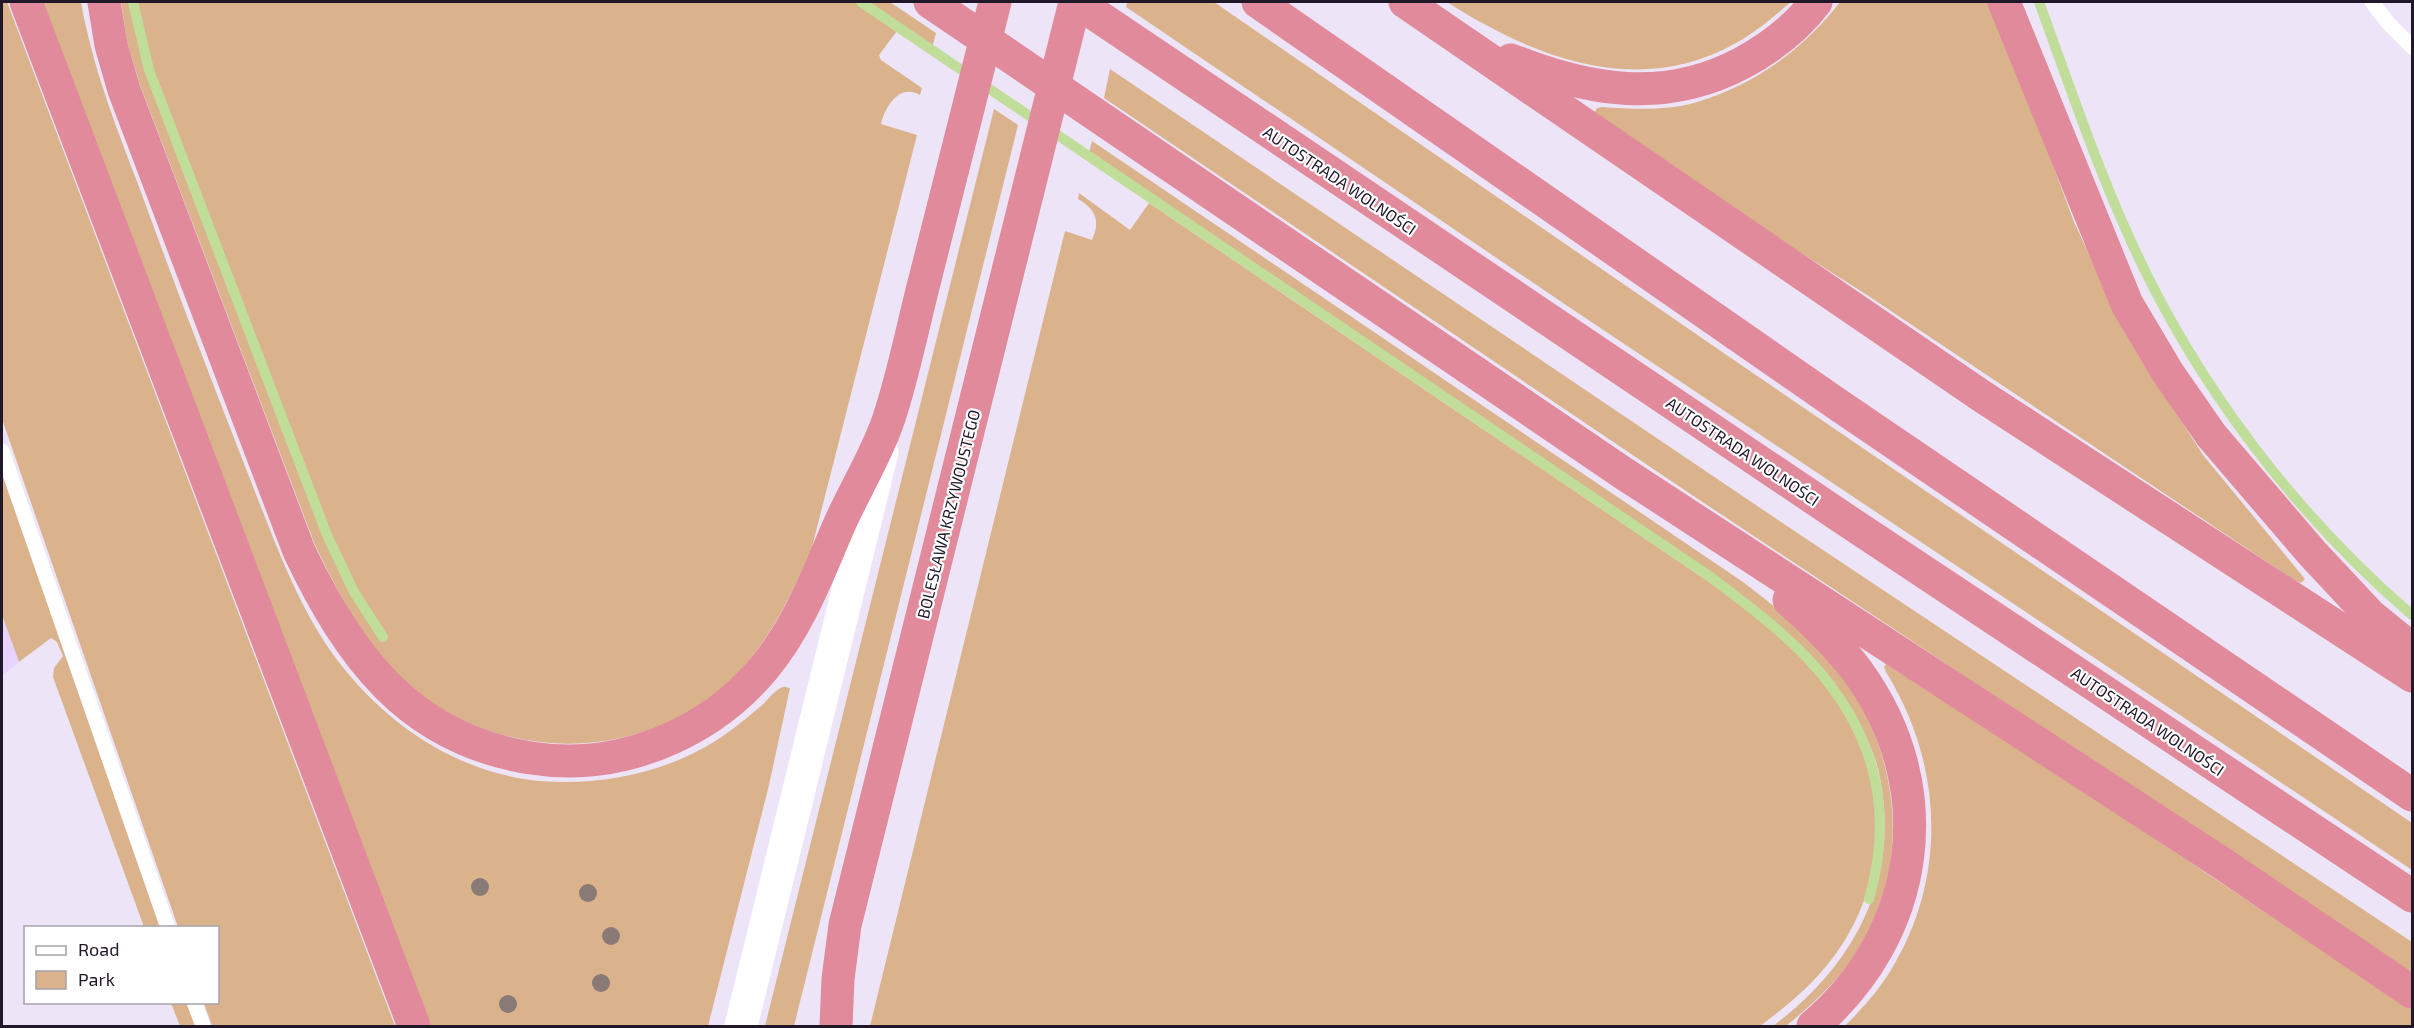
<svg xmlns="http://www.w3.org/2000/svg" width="2414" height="1028" font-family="'Exo 2',sans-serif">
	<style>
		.built { fill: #e8d2ff }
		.green { fill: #dab38c }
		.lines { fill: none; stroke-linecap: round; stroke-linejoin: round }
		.stream { stroke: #c0dd9a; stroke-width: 10 }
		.lane { stroke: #fff; stroke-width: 15 }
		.secondary { stroke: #fff; stroke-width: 33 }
		.highway { stroke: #e18a9b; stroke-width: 33 }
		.tree { fill: #8a7a76 }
		.labels { text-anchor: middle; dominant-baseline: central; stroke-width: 4.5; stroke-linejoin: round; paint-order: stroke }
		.street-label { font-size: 16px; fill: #201729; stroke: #fff }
	</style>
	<rect width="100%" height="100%" fill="#ede4f8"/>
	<path class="built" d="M2 615 19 662 2 676Z"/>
	<g class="green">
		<path d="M2 2H7L395 1026H212L204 1003 218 1002V928L178 927 2 419Z"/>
		<path d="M42 2H81C92 65 115 124 138 184 160 244 182 304 205 363 223 410 241 456 259 502 282 560 305 622 346 671 394 730 463 774 540 781 601 786 665 773 717 740 732 730 747 718 761 706 767 701 772 693 779 689 783 686 785 687 790 688L769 785 708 1026H429Z"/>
		<path d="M121 2H890L936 33 931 52 897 31 879 55 881 60 922 88 920 95C899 83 885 107 881 124L917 135 812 547C792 594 769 643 732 679 725 687 716 692 707 699 615 767 480 756 398 675 361 637 338 592 315 545L140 85 127 41Z"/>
		<path d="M1127 2H1214L1728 356 2412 823V870L1566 305 1126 7Z"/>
		<path d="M1447 2H1791C1773 17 1756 32 1736 43 1638 99 1533 57 1447 2Z"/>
		<path d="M1840 2H1992L2074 222 2109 297 2147 368 2203 455 2305 579 2301 583 2294 580 1867 295 1729 207 1594 114 1597 108 1602 107C1632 109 1665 111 1694 103 1753 86 1803 50 1840 2Z"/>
		<path d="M1110 69 1784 524 2412 942V973L1683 489 1104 98Z"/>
		<path d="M994 109 1018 125 794 1026H765Z"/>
		<path d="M1092 141 1743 582C1778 609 1817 639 1843 676 1900 756 1912 865 1858 950 1839 980 1813 1004 1786 1026H1773C1854 965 1900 881 1880 778 1873 738 1841 691 1814 660 1786 627 1748 601 1713 575L1089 153Z"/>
		<path d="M1079 193 1130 230 1149 203 1709 582C1743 607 1777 632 1806 663 1835 694 1862 736 1872 777 1887 831 1873 897 1843 943 1822 977 1791 1003 1760 1026H870L1065 231 1092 240C1101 220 1095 209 1078 199Z"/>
		<path d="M2 464 162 927H144L53 677 54 668 63 656 57 642 51 638 19 662 2 615Z"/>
		<path d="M1886 664 1999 735 2412 1010V1026H1845C1862 1009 1879 990 1891 970 1948 877 1943 764 1886 672L1884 667Z"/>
		<path d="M171 1003H187L196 1026H180Z"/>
	</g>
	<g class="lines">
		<g class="stream">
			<path d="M133 2 149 70 327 535 354 592 383 637"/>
			<path d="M861 2 1712 578C1746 604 1781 630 1810 661 1874 730 1895 809 1869 899"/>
			<path d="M2039 2C2073 95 2105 192 2150 281 2214 407 2305 523 2412 615"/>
		</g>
		<g class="lane">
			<path d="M2372 2 2388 23 2412 47"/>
			<path d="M2 451 168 928"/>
			<path d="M194 1002 203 1026"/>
		</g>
		<path class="secondary" d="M741 1026 882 452"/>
		<g class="highway">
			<path d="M26 2 414 1026"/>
			<path d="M104 2 111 45 124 90 299 551C349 656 409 739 531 758 618 772 708 735 764 668 798 627 816 579 837 530 852 494 877 455 889 418 904 373 913 325 925 279 948 187 972 94 995 2"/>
			<path d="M930 2 1623 473 2220 862 2412 992"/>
			<path d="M1077 2 1843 518 2412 896"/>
			<path d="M1258 2 1837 404 2412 795"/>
			<path d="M1405 2 1983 397 2412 676"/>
			<path d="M2004 2 2127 304 2168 373 2211 435 2312 553 2370 615 2412 649"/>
			<path d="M1511 60C1589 91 1665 104 1742 63 1770 48 1797 27 1816 2"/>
			<path d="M1789 600C1814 622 1838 645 1858 672 1942 788 1921 934 1813 1026"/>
			<path d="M836 1026 838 979 845 925 1075 2"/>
		</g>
	</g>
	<g class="tree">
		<circle cx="480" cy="887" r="9"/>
		<circle cx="588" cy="893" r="9"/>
		<circle cx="611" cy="936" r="9"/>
		<circle cx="601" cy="983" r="9"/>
		<circle cx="508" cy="1004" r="9"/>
	</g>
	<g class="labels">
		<g class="street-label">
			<text transform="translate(1340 180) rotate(34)">AUTOSTRADA WOLNOŚCI</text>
			<text transform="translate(1743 451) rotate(34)">AUTOSTRADA WOLNOŚCI</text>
			<text transform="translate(948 514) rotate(-76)">BOLESŁAWA KRZYWOUSTEGO</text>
			<text transform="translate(2148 721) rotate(34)">AUTOSTRADA WOLNOŚCI</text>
		</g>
	</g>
	<rect width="2414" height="1028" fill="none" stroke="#201729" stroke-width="6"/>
	<rect x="24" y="926" width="195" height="78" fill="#ffffff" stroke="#a6a2a9" stroke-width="1.5"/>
	<rect x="36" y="946" width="30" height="9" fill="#ffffff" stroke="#a6a2a9" stroke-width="1.5"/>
	<text x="78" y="956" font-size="18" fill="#201729">Road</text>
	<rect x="36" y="971" width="30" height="18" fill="#dab38c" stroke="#a6a2a9" stroke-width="1.5"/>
	<text x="78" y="986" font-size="18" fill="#201729">Park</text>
</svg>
